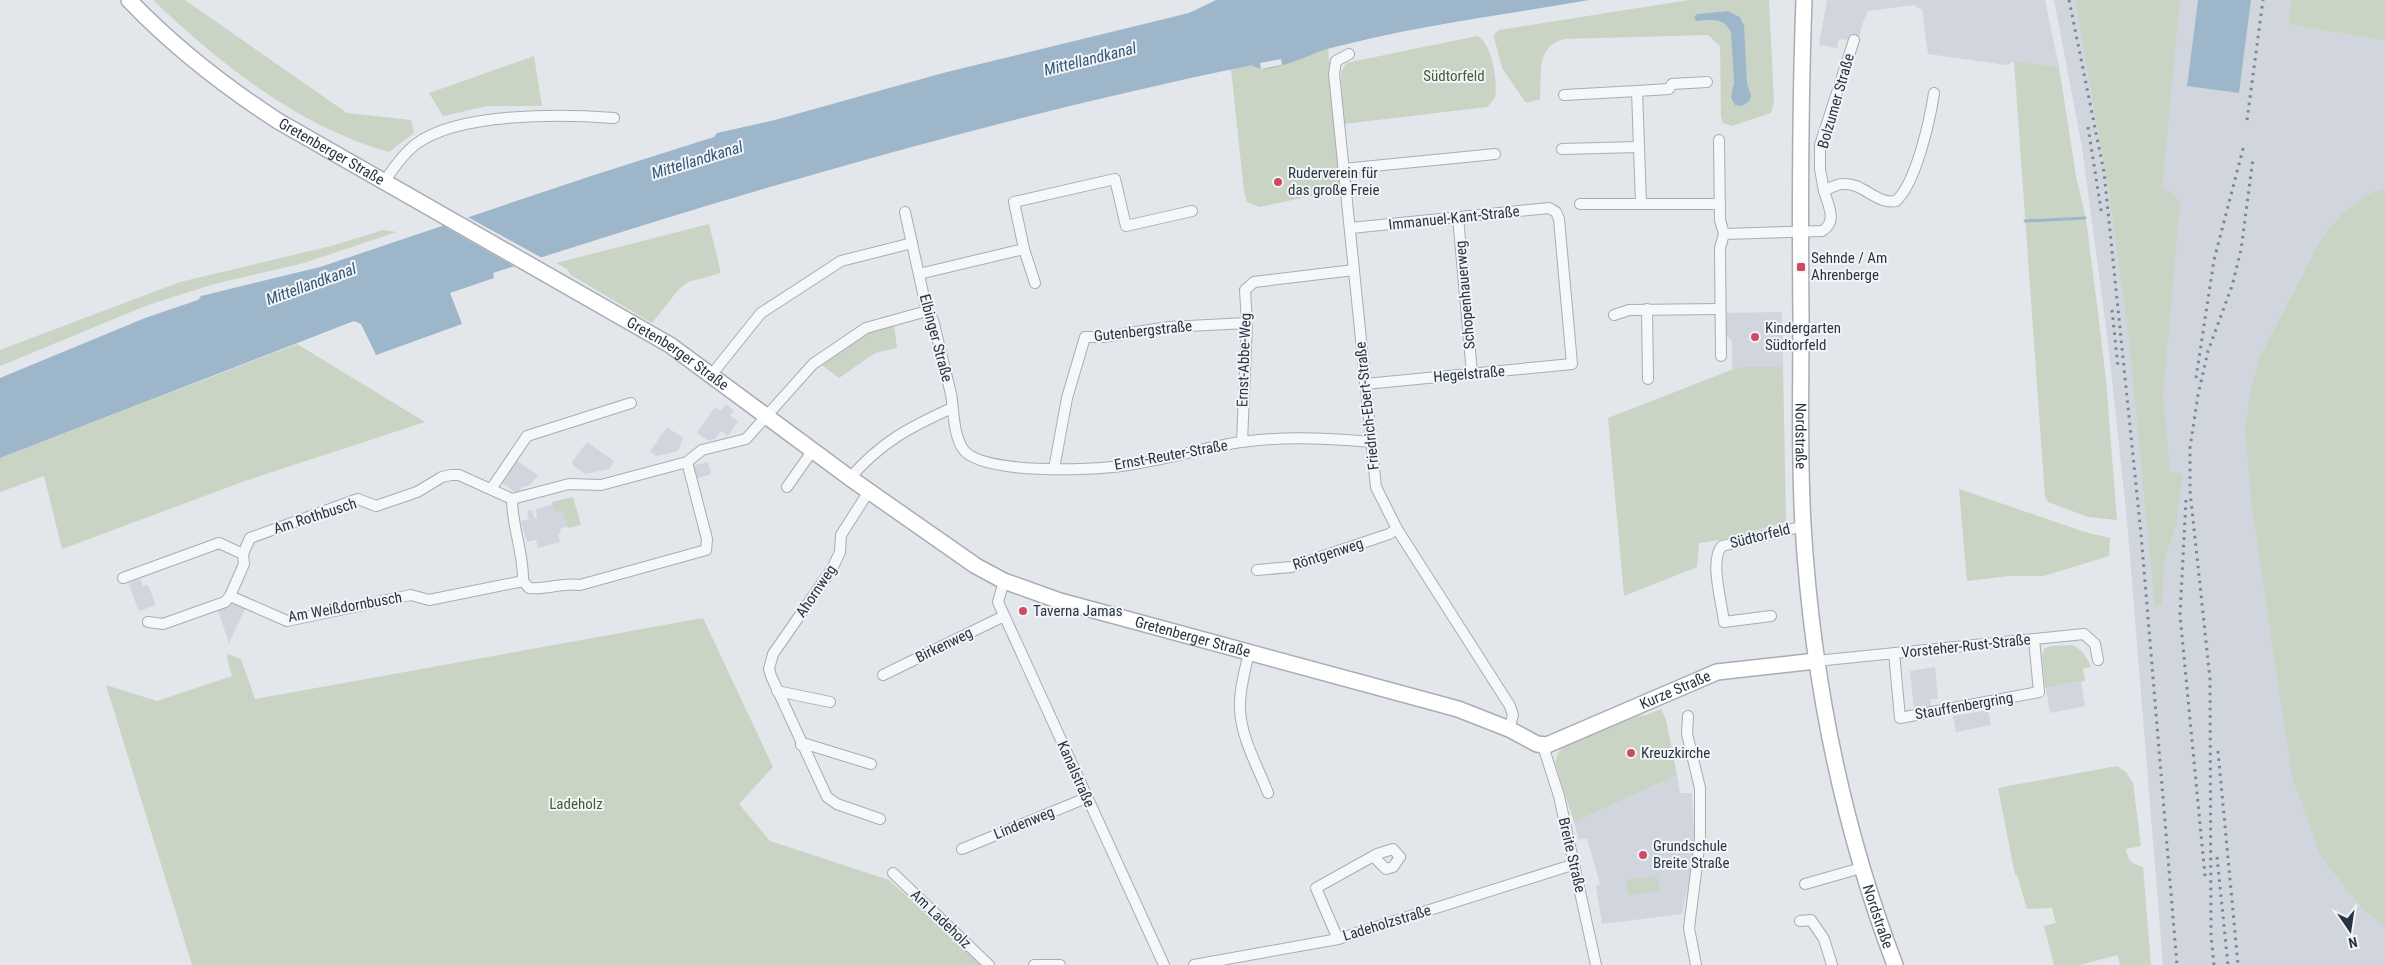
<svg xmlns="http://www.w3.org/2000/svg" width="2385" height="965" font-family="'Roboto Condensed',sans-serif">
	<style>
		.built { fill: #d1d5dd }
		.green { fill: #c9d4c4; fill-rule: evenodd }
		.water { fill: #9eb6ca }
		.pier { fill: #e3e6eb }
		.lines { fill: none; stroke-linecap: round; stroke-linejoin: round }
		.stream { stroke: #9eb6ca; stroke-width: 3 }
		.street-casing { stroke: #a8adb5; stroke-width: 12 }
		.secondary-casing { stroke: #a8adb5; stroke-width: 18 }
		.street { stroke: #f5f7f9; stroke-width: 10 }
		.secondary { stroke: #fff; stroke-width: 15 }
		.rail { stroke: #7c8794; stroke-width: 3; stroke-dasharray: 2.5 5; stroke-linecap: butt }
		.poi-dot { fill: #cd4a65; stroke: #f2f5f8; stroke-width: 2 }
		.labels { text-anchor: middle; dominant-baseline: central; stroke-width: 4; stroke-linejoin: round; paint-order: stroke }
		.park-label { font-size: 15px; fill: #415e38; stroke: #f2f5f8 }
		.street-label { font-size: 15px; fill: #2a3543; stroke: #f2f5f8 }
		.poi-label { font-size: 15px; fill: #2a3543; stroke: #f2f5f8; text-anchor: start }
		.water-label { font-size: 16px; font-style: italic; fill: #355677; stroke: #f2f5f8 }
	</style>
	<rect width="100%" height="100%" fill="#e3e6eb"/>
	<g class="built">
		<path d="M1827 0H2045L2059 67 2014 61 2007 65 1928 54 1922 10 1914 5 1868 11 1862 25 1858 41 1839 39 1837 48 1819 45Z"/>
		<path d="M2054 0H2198L2187 86 2239 92 2251 0H2291L2288 24 2385 41V965H2163L2127 520 2108 342 2082 147Z"/>
		<path d="M1782 312 1783 367H1739L1732 370V341L1725 334 1724 313Z"/>
		<path d="M726 404 734 410 730 416 738 421 728 436 721 431 716 438 709 441 697 433 715 407 721 411Z"/>
		<path d="M667 427 683 438 678 451 656 456 650 451Z"/>
		<path d="M587 442 614 461 609 469 585 474 573 465 572 462Z"/>
		<path d="M516 460 538 475 530 485 522 487 518 494 499 481Z"/>
		<path d="M708 462 711 474 696 479 692 466Z"/>
		<path d="M553 504 555 512 563 510 568 526 560 529 561 533 558 534 560 542 538 548 536 540 527 542 521 521 529 519 527 511 532 510 534 518 537 517 536 509Z"/>
		<path d="M140 579 143 586 148 585 156 605 139 611 128 583Z"/>
		<path d="M235 602 246 607 229 643 217 608Z"/>
		<path d="M1935 667 1938 699H1930L1931 706 1914 709 1910 671Z"/>
		<path d="M2081 682 2085 706 2050 713 2046 688Z"/>
		<path d="M1988 710 1991 725 1956 732 1953 716Z"/>
		<path d="M1677 775 1680 793H1692L1695 849 1682 914 1602 924 1596 886 1600 884 1587 838 1579 840 1574 822Z"/>
	</g>
	<g class="green">
		<path d="M153 0H185L347 113 411 120 414 133 389 152C299 127 220 64 153 0Z"/>
		<path d="M1689 0H1769L1774 103 1771 113 1732 126 1723 123 1721 117 1720 46 1708 35 1564 39C1535 47 1542 74 1540 99L1526 103 1502 68 1494 37 1495 33 1499 30ZM1728 11 1740 17 1743 21 1747 82 1750 92 1732 86 1734 82 1732 34C1727 20 1710 19 1697 14Z"/>
		<path d="M2075 0H2180L2162 188 2174 195 2180 205 2163 395 2170 471 2183 474 2176 524 2164 560 2162 605 2155 606 2129 339 2109 190Z"/>
		<path d="M2291 0H2385V41L2288 24Z"/>
		<path d="M1477 36C1492 42 1498 83 1495 98L1487 107 1343 124 1341 73 1346 63Z"/>
		<path d="M1328 49 1341 183 1339 190 1260 207 1247 202 1244 192 1231 69Z"/>
		<path d="M534 56 542 106H487L443 116 429 93Z"/>
		<path d="M2014 61 2059 67 2076 176 2086 219 2098 312 2106 380 2117 520 2088 517 2048 502 2045 497Z"/>
		<path d="M2385 188V927L2363 909 2321 857 2292 777 2252 507 2245 427 2252 384 2260 357 2322 238 2343 213 2365 196Z"/>
		<path d="M709 224 721 273 688 282 679 289 652 323 571 275 567 269 556 263Z"/>
		<path d="M383 230 397 232 304 263 214 284 148 305 0 366V350L180 282 331 246Z"/>
		<path d="M894 324 897 348 875 353 839 378 819 363 869 330Z"/>
		<path d="M297 344 425 422 245 481 62 549 44 476 0 492V458Z"/>
		<path d="M1739 367H1783L1786 522 1725 539 1699 543 1697 567 1624 596 1608 418Z"/>
		<path d="M1959 489 2085 532 2110 538 2109 556 2044 576H2009L1967 581Z"/>
		<path d="M573 497 581 525 568 528 563 511 555 512 552 502Z"/>
		<path d="M703 618 773 767 739 804 770 841 889 880 982 965H192L106 685 157 701 232 676 227 659 228 654 241 659 255 699Z"/>
		<path d="M2072 645C2082 649 2087 657 2091 667L2083 669 2085 681 2045 688 2042 656 2044 649 2051 646Z"/>
		<path d="M1661 709 1666 720 1677 775 1574 822 1555 763 1559 751 1565 746 1637 716 1646 715Z"/>
		<path d="M2117 766 2126 772 2133 783 2141 846 2126 849C2128 860 2131 864 2143 867L2151 965H2120L2118 955 2079 965H2054L2044 926 2056 923 2052 908 2027 909 2017 875H2015L1998 788Z"/>
		<path d="M1657 876 1660 891 1628 895 1626 880Z"/>
	</g>
	<g class="water">
		<path d="M1216 0H1589C1503 15 1412 26 1327 49 1311 53 1266 78 1252 65 995 118 742 192 493 273L494 278 450 293 462 324 376 355 361 324 354 321 0 458V378L145 318 198 300 201 296 320 267 591 176 714 137 717 133 775 120 943 73 1189 13Z"/>
		<path d="M2198 0H2251L2239 93 2187 86Z"/>
		<path d="M1728 11 1740 17 1744 25 1747 82 1751 96 1749 101 1742 106 1735 105 1731 98 1734 82 1731 32C1723 17 1710 20 1696 21L1694 17 1697 14Z"/>
	</g>
	<g class="pier">
		<path d="M1281 59 1282 65 1261 69 1260 63Z"/>
		<path d="M464 215 544 259 517 268 440 224Z"/>
	</g>
	<g class="lines">
		<path class="stream" d="M2025 221 2085 218"/>
		<defs>
			<g id="street">
				<path d="M1349 54 1336 61 1334 74 1376 487 1397 529 1510 706 1513 715 1509 729"/>
				<path d="M1564 95 1637 91"/>
				<path d="M1719 140 1720 220 1724 234"/>
				<path d="M1562 149 1638 147"/>
				<path d="M1343 169 1495 154"/>
				<path d="M385 181C394 167 403 154 416 144 459 112 562 114 614 118"/>
				<path d="M1824 191 1820 169V145L1854 40"/>
				<path d="M1641 203 1637 91 1669 89 1672 84 1707 82"/>
				<path d="M1580 204H1720"/>
				<path d="M905 212 927 311 933 320C939 344 945 369 951 394 954 411 953 434 963 449 981 475 1092 470 1122 466 1162 461 1201 448 1241 442 1283 436 1327 438 1370 442"/>
				<path d="M1458 217 1472 373"/>
				<path d="M1351 228 1549 208 1556 212 1559 219 1572 364 1365 384"/>
				<path d="M1724 234 1822 231C1838 222 1828 205 1824 191 1830 188 1836 184 1843 184 1862 182 1877 205 1896 201 1916 183 1930 120 1934 93"/>
				<path d="M1024 249 1035 283"/>
				<path d="M919 274 1024 249 1014 202 1115 179 1126 226 1192 211"/>
				<path d="M1647 309 1648 379"/>
				<path d="M1614 315 1629 310 1720 309"/>
				<path d="M1721 356 1720 248 1724 234"/>
				<path d="M712 374 761 313 841 261 912 243"/>
				<path d="M1242 442 1247 323 1245 290 1254 282 1354 270"/>
				<path d="M1054 469 1067 398 1085 337H1103L1169 327 1247 323"/>
				<path d="M850 478C881 442 910 427 952 408"/>
				<path d="M787 487 813 450"/>
				<path d="M491 489 527 436 631 403"/>
				<path d="M869 491 841 535 840 552 832 569 773 654 769 669 771 676 827 797 837 804 880 819"/>
				<path d="M512 499C512 527 524 554 523 581L529 588C547 590 563 582 580 585L706 550 707 539 687 462"/>
				<path d="M1257 570 1291 567 1389 534 1397 529"/>
				<path d="M123 578 219 543 243 554"/>
				<path d="M1004 581 998 602 1164 965"/>
				<path d="M230 596 287 621 411 595 429 600 523 581"/>
				<path d="M1771 616 1724 622C1722 603 1709 560 1722 546L1796 528 1803 524"/>
				<path d="M148 622 163 624 225 602 230 596 244 564 243 554 250 538 358 499 376 506 417 492 442 477 451 475H459L512 499 569 484 601 485 687 462 702 450 746 439 813 364 866 328 927 311"/>
				<path d="M1249 652C1245 671 1239 690 1240 709 1241 738 1258 767 1268 793"/>
				<path d="M1894 653 1900 718 2039 692 2034 639"/>
				<path d="M1816 661 2084 634 2095 644 2098 660"/>
				<path d="M883 675 1004 616"/>
				<path d="M777 691 830 702"/>
				<path d="M1688 716 1687 734 1700 788V840L1689 928 1696 965"/>
				<path d="M801 745 806 744 871 764"/>
				<path d="M1543 746 1559 796 1596 965"/>
				<path d="M962 849 1086 798"/>
				<path d="M893 873 989 965"/>
				<path d="M1805 884 1861 868"/>
				<path d="M1800 921 1811 920 1824 939 1832 965"/>
				<path d="M1338 939 1316 888 1377 854 1393 849 1400 857 1393 867 1386 869 1374 857"/>
				<path d="M1034 965H1060"/>
				<path d="M1194 965 1338 939 1575 864"/>
			</g>
			<g id="secondary">
				<path id="s1" d="M129 0C174 47 224 86 278 121L670 345 850 478 976 566 1004 581 1060 601 1458 709 1509 729 1537 744 1547 745 1717 672 1816 661"/>
				<path id="s2" d="M1804 0C1800 106 1800 213 1801 319 1801 387 1799 457 1803 525 1812 676 1841 823 1895 965"/>
			</g>
		</defs>
		<use href="#street" class="street-casing"/>
		<use href="#secondary" class="secondary-casing"/>
		<use href="#street" class="street"/>
		<use href="#secondary" class="secondary"/>
		<g class="rail">
			<path d="M2069 0 2104 172 2141 534 2177 965"/>
			<path d="M2247 120 2263 0"/>
			<path d="M2088 127 2102 216"/>
			<path d="M2112 310 2118 367"/>
			<path d="M2196 378 2214 260 2244 145"/>
			<path d="M2186 500 2180 615 2205 876"/>
			<path d="M2218 751 2238 965"/>
			<path d="M2217 857 2228 965"/>
			<path d="M2214 965 2211 935 2210 679 2190 491V448L2198 395 2208 351 2232 286 2241 250 2253 158"/>
		</g>
	</g>
	<g class="poi-dot">
		<circle cx="1278" cy="182" r="5"/>
		<rect x="1796" y="262" width="10" height="10" rx="2.5"/>
		<circle cx="1755" cy="337" r="5"/>
		<circle cx="1023" cy="611" r="5"/>
		<circle cx="1631" cy="753" r="5"/>
		<circle cx="1643" cy="855" r="5"/>
	</g>
	<g class="labels">
		<g class="park-label">
			<text x="1454" y="76">Südtorfeld</text>
			<text x="576" y="804">Ladeholz</text>
		</g>
		<g class="street-label">
			<text transform="translate(1836 101) rotate(-74)">Bolzumer Straße</text>
			<text stroke="none"><textPath href="#s1" startOffset="254">Gretenberger Straße</textPath></text>
			<text transform="translate(1454 218) rotate(-6)">Immanuel-Kant-Straße</text>
			<text transform="translate(1465 295) rotate(-95)">Schopenhauerweg</text>
			<text transform="translate(1143 331) rotate(-6)">Gutenbergstraße</text>
			<text transform="translate(936 338) rotate(75)">Elbinger Straße</text>
			<text stroke="none"><textPath href="#s1" startOffset="655">Gretenberger Straße</textPath></text>
			<text transform="translate(1244 360) rotate(-88)">Ernst-Abbe-Weg</text>
			<text transform="translate(1469 374) rotate(-5)">Hegelstraße</text>
			<text transform="translate(1367 406) rotate(-96)">Friedrich-Ebert-Straße</text>
			<text stroke="none"><textPath href="#s2" startOffset="436">Nordstraße</textPath></text>
			<text transform="translate(1171 455) rotate(-10)">Ernst-Reuter-Straße</text>
			<text transform="translate(315 516) rotate(-18)">Am Rothbusch</text>
			<text transform="translate(1760 536) rotate(-14)">Südtorfeld</text>
			<text transform="translate(1328 554) rotate(-18)">Röntgenweg</text>
			<text transform="translate(816 591) rotate(-56)">Ahornweg</text>
			<text transform="translate(345 607) rotate(-10)">Am Weißdornbusch</text>
			<text stroke="none"><textPath href="#s1" startOffset="1250">Gretenberger Straße</textPath></text>
			<text transform="translate(944 645) rotate(-26)">Birkenweg</text>
			<text transform="translate(1966 646) rotate(-6)">Vorsteher-Rust-Straße</text>
			<text stroke="none"><textPath href="#s1" startOffset="1761">Kurze Straße</textPath></text>
			<text transform="translate(1964 706) rotate(-10)">Stauffenbergring</text>
			<text transform="translate(1076 774) rotate(66)">Kanalstraße</text>
			<text transform="translate(1024 823) rotate(-22)">Lindenweg</text>
			<text transform="translate(1572 855) rotate(77)">Breite Straße</text>
			<text stroke="none"><textPath href="#s2" startOffset="925">Nordstraße</textPath></text>
			<text transform="translate(941 919) rotate(44)">Am Ladeholz</text>
			<text transform="translate(1387 923) rotate(-17)">Ladeholzstraße</text>
		</g>
		<g class="poi-label">
			<text x="1288" y="173">Ruderverein für<tspan x="1288" dy="17">das große Freie</tspan></text>
			<text x="1811" y="258">Sehnde / Am<tspan x="1811" dy="17">Ahrenberge</tspan></text>
			<text x="1765" y="328">Kindergarten<tspan x="1765" dy="17">Südtorfeld</tspan></text>
			<text x="1033" y="611">Taverna Jamas</text>
			<text x="1641" y="753">Kreuzkirche</text>
			<text x="1653" y="846">Grundschule<tspan x="1653" dy="17">Breite Straße</tspan></text>
		</g>
		<g class="water-label">
			<text transform="translate(1090 59) rotate(-14)">Mittellandkanal</text>
			<text transform="translate(697 160) rotate(-17)">Mittellandkanal</text>
			<text transform="translate(311 284) rotate(-20)">Mittellandkanal</text>
		</g>
	</g>
	<g transform="translate(2350 930) rotate(167)" stroke="#f2f5f8" stroke-width="4" paint-order="stroke">
	<path d="M0-4L9 19L0 12L-9 19Z" fill="#2a3543"/>
	<text y="-8" font-size="14" font-weight="bold" text-anchor="middle" fill="#2a3543">N</text>
	</g>
</svg>
